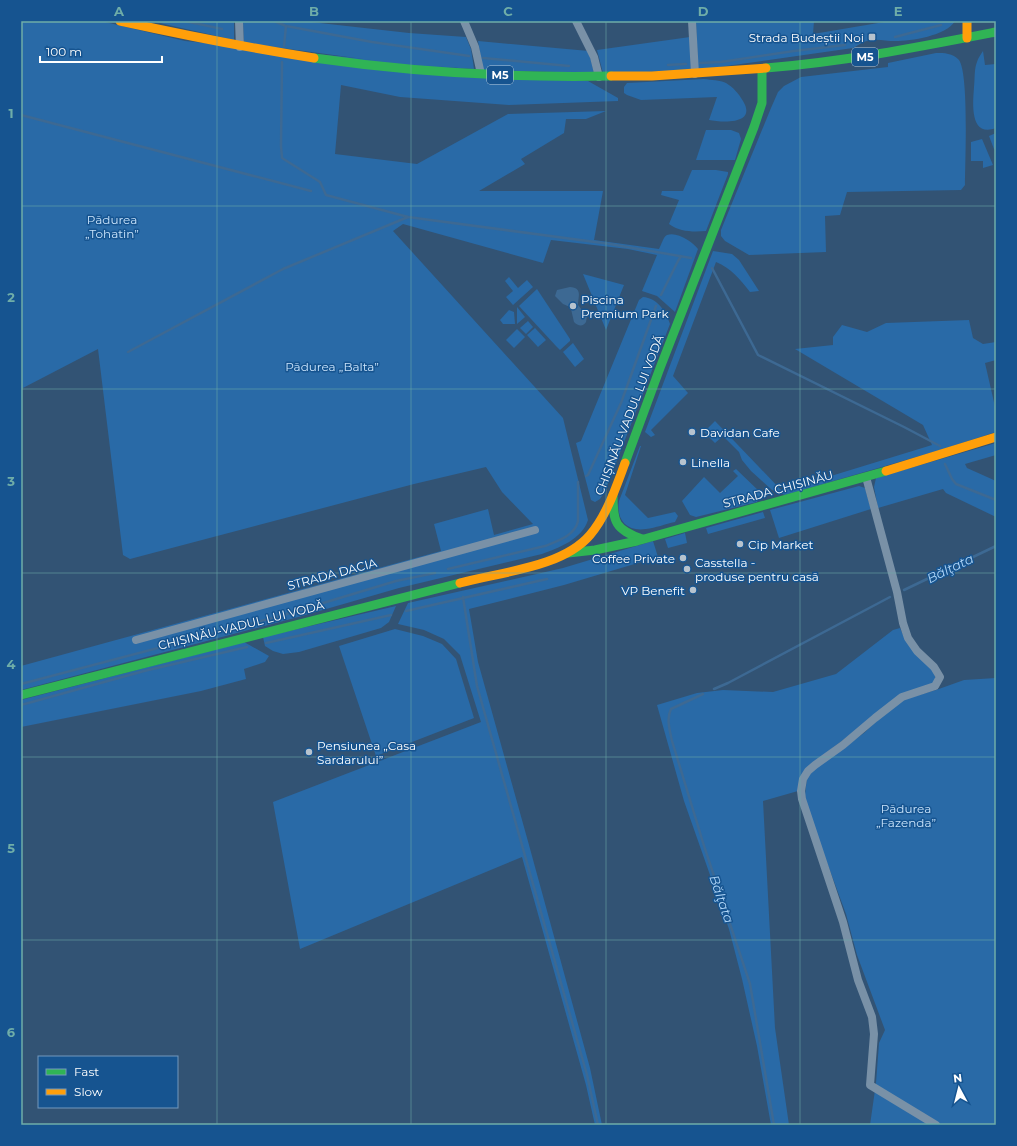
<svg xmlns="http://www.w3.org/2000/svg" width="1017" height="1146" font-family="Montserrat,sans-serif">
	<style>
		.green { fill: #296aa7 }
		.water { fill: #3d6993 }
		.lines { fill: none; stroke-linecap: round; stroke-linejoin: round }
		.stream { stroke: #3d6993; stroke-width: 2.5 }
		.street { stroke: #7991a7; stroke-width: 8 }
		.fast { stroke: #30b455; stroke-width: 9 }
		.slow { stroke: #ff9f0a; stroke-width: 9 }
		.grid { fill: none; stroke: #6fada8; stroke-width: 1; stroke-opacity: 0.55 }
		.poi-dot { fill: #b7c3ce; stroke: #165490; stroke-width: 1.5 }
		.labels { text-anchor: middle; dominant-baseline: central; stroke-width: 3; stroke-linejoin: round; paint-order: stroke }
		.shield { fill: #165490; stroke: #b9ccde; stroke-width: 1 }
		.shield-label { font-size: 11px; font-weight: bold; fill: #fff }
		.poi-label { font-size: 12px; fill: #fff; stroke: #165490; text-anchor: start }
		.park-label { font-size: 12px; fill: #cae4fc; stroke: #165490 }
		.street-label { font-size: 12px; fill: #fff; stroke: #165490 }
		.water-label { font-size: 13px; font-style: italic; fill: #afd5f7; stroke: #165490 }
		.neatline { fill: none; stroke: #6fada8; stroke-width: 1.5 }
		.grid-label { font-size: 13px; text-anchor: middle; font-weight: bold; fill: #6fada8 }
	</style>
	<rect width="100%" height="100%" fill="#325374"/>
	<g class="green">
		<path d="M21 21H101L185 41 588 81 618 98V101L509 105 400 97 341 85 335 154 417 164 508 114 606 111 586 119H566L564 133 521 159 525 164 479 191H603L594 240 659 249C661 246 663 237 667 235 677 231 693 242 698 249L675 312 657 296 642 291 657 255 628 249 551 240 543 263 403 224 393 231 563 418 588 520C582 539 559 548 542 554L399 588 302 616 21 690V666L441 551 434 524 488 509 494 535 533 524 502 492 486 467 414 484 130 559 123 555 98 349 21 389Z"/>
		<path d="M151 21H234V40Z"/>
		<path d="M243 21H302L409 33 466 37 471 49 474 69 400 64 244 43Z"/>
		<path d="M696 21H814L813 34 890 21H955C946 36 911 41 895 41 885 41 876 38 867 41 862 42 857 46 853 48L698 70Z"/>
		<path d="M690 37 691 71 603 73 597 50Z"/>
		<path d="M478 41 589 51 594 73 483 70Z"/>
		<path d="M983 51 985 65 996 64V128C969 138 973 102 974 87 975 79 974 69 977 62 978 58 981 54 983 51Z"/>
		<path d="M936 53C944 53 953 53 959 60 969 74 965 163 965 185L961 190 847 192 840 215 825 216 826 252 749 255 725 241 721 236V230L771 108 778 92 784 86 801 77 888 67V63Z"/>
		<path d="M704 79C711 80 720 80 726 83 733 87 739 94 743 101 757 124 724 123 709 120L717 97 641 100 627 95 624 93V87L627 83Z"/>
		<path d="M706 130H731L739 133 741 139 735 160H696Z"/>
		<path d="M996 133V150L994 149 989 136Z"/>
		<path d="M982 139 993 165 983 168V161H971V142Z"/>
		<path d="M692 170H716L728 172V174L706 231C693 232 680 232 669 224L679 200 661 195 662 191H683Z"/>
		<path d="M713 251 732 254 739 260 759 291 750 292C740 279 731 268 716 262L673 376 688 393 651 430 655 435 651 437 645 432Z"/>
		<path d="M583 274 624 285 606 330Z"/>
		<path d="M509 277 518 288 527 280 533 287 513 305 506 297 513 291 505 281Z"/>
		<path d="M537 289 570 339V341L560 350 556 346 519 306Z"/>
		<path d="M643 297C657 298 666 311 670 324L605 491 600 499 595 502 591 500 576 443 581 441 639 300Z"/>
		<path d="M517 307 525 317 517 324Z"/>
		<path d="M509 310 514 312 515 324H503L500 320Z"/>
		<path d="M969 320 973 338 983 344 996 342V360L985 363 996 411V432L937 451 785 495 772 490 751 471 742 460 739 452 723 436 715 443 704 432 715 421 782 491 932 445 923 425 795 349 833 345V337L842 325 867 332 886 323Z"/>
		<path d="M528 321 533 327 526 334 520 328Z"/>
		<path d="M535 328 546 340 538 347 527 335Z"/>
		<path d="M517 329 525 337 514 348 506 340Z"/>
		<path d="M573 343 584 359 575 367 563 352Z"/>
		<path d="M996 443V455L965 464 967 468 996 481V517L946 493 943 489 878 508 874 487 876 478Z"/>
		<path d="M640 446H641L625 495 648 518 675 512 678 516 675 522C665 524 656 528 646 529 627 532 616 520 619 501Z"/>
		<path d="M736 469 761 493 757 502 696 517 690 515 682 501 704 477 720 493 738 476 733 471Z"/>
		<path d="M859 486 865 488 871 509 779 538 770 510Z"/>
		<path d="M763 512 765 518 708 534 706 528Z"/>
		<path d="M685 533 687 543 668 548 665 539Z"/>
		<path d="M653 541 658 557 564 585 469 609 478 662 529 845 590 1068 602 1125H595L586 1085 522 857 300 949 273 802 481 722 460 655 444 639 424 630 398 624 408 603 563 568Z"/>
		<path d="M396 606 389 622 381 628 299 652 283 654 273 651 265 646 263 637Z"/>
		<path d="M900 628 905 639 933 670 935 676V681L931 685 901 696 814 762 798 791 763 801 775 1028 789 1125H771L757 1046 742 979 729 929 684 801 657 705 697 693 723 690 773 692 836 674 893 630Z"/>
		<path d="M395 629 423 636 442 644 456 659 474 718 376 756 339 646Z"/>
		<path d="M244 642 269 656 265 662 244 669 246 679 201 691 21 727V700Z"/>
		<path d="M996 678V1125H870L876 1083 879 1043 885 1030 857 955 846 914 808 811 805 795 807 778 817 766 864 733 885 713 905 699 936 690 964 680Z"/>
	</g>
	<path class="water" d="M570 287C583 288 578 297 578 305L587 316 586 322C583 327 578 326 574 322L571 309 570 307 563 304 555 296 557 290Z"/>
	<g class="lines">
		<g class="stream">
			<path d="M185 21 222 29"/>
			<path d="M274 21 286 26 372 42 469 56"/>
			<path d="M895 37 941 25"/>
			<path d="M284 46 286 26"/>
			<path d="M483 58 569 66"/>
			<path d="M282 62 281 146 282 158 320 182 326 195 408 217 610 244 691 258"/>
			<path d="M700 63 721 62 794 51 845 45"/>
			<path d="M668 65 686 64"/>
			<path d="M21 115 311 191"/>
			<path d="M712 268 758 355 904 427 940 446"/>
			<path d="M661 295 678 261 681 256"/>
			<path d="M128 352 283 269 408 217"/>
			<path d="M945 464 952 479 956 484 996 500"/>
			<path d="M586 476 588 475 621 403 656 306"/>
			<path d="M448 569 545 546C557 541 575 536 578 521V482"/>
			<path d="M904 590 996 546"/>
			<path d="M463 597 477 686 587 1075 598 1125"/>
			<path d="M406 611 547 579"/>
			<path d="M266 643 391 615"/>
			<path d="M21 684 280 616 396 581 435 573"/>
			<path d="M714 689 728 683 890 597"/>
			<path d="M703 694 671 709C666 719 670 731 672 741L705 849 750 984 774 1125"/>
			<path d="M21 705 144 671 247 647"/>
		</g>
		<g class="street">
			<path d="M239 21 240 47"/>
			<path d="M464 21 475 47 481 74"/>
			<path d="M576 21 594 57 599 77"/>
			<path d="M692 21 695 74"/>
			<path d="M866 477 897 592 903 623 908 638 917 651 934 667 940 677 935 686 902 697 875 718 843 745 815 765 808 771 803 779 801 791 802 799 843 922 858 980 872 1017 874 1034 870 1085 936 1125"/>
			<path d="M136 640 535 530"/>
		</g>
		<g class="fast">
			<path d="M314 58C412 72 512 78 611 76"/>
			<path d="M766 68C843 62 919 47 996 32"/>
			<path d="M625 463 660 368 754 127 762 103V69"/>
			<path d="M613 495C613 523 615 529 642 539"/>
			<path d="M568 553 595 550 637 541 886 471"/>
			<path d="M21 695 460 583"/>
		</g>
		<g class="slow">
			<path d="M120 21C184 35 249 48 314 58"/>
			<path d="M967 21V38"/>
			<path d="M611 76H652L766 68"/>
			<path d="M886 471 996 437"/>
			<path d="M460 583C499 572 562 568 590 535 607 515 616 487 625 463"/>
		</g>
	</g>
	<path class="grid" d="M217 21V1125M411 21V1125M606 21V1125M800 21V1125M21 206H996M21 389H996M21 573H996M21 757H996M21 940H996"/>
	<g class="poi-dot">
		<rect x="868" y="33" width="8" height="8" rx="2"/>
		<circle cx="573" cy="306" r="4"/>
		<circle cx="692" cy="432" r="4"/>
		<circle cx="683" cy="462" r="4"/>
		<circle cx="740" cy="544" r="4"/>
		<circle cx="683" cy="558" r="4"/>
		<circle cx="687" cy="569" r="4"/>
		<circle cx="693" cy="590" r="4"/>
		<circle cx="309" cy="752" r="4"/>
	</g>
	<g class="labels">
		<g class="shield">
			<rect x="852" y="48" width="26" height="18" rx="3"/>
			<rect x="487" y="66" width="26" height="18" rx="3"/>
		</g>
		<g class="shield-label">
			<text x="865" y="57">M5</text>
			<text x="500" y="75">M5</text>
		</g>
		<g class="poi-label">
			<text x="864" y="37" text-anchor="end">Strada Budeștii Noi</text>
			<text x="581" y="299">Piscina<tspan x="581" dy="14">Premium Park</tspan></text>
			<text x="700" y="432">Davidan Cafe</text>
			<text x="691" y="462">Linella</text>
			<text x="748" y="544">Cip Market</text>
			<text x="675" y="558" text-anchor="end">Coffee Private</text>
			<text x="695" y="562">Casstella -<tspan x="695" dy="14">produse pentru casă</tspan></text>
			<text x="685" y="590" text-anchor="end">VP Benefit</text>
			<text x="317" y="745">Pensiunea „Casa<tspan x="317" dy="14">Sardarului”</tspan></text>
		</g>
		<g class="park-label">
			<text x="112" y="219">Pădurea<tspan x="112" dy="14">„Tohatin”</tspan></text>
			<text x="332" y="366">Pădurea „Balta”</text>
			<text x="906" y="808">Pădurea<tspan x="906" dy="14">„Fazenda”</tspan></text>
		</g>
		<g class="street-label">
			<text transform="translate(629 415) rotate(-69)">CHIȘINĂU-VADUL LUI VODĂ</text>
			<text transform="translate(778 489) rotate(-15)">STRADA CHIȘINĂU</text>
			<text transform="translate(332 574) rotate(-15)">STRADA DACIA</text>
			<text transform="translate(241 625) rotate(-14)">CHIȘINĂU-VADUL LUI VODĂ</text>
		</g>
		<g class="water-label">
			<text transform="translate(950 568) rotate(-26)">Bălţata</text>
			<text transform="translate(722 899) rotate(71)">Bălţata</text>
		</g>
	</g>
	<rect width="1017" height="1146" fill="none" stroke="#165490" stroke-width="44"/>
	<rect x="38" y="1056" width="140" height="52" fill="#165490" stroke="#7398bc"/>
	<rect x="46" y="1069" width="20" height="6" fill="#30b455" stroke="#7398bc"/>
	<text x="74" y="1076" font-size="12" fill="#ffffff">Fast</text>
	<rect x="46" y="1089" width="20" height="6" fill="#ff9f0a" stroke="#7398bc"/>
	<text x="74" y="1096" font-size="12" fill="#ffffff">Slow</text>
	<g transform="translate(959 1088) rotate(353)" stroke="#165490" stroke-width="3" paint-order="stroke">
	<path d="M0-3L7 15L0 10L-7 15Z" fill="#ffffff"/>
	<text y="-6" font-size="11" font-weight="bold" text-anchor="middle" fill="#ffffff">N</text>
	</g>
	<path d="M40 56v6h122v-6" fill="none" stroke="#ffffff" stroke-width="2"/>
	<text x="46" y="56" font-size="12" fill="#ffffff" stroke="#165490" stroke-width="3" paint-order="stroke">100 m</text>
	<rect x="22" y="22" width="973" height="1102" class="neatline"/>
	<g class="grid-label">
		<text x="119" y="16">A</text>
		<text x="314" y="16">B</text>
		<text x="508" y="16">C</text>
		<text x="703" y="16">D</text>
		<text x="898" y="16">E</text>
		<text x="11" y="118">1</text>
		<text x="11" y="302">2</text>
		<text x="11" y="486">3</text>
		<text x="11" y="669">4</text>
		<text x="11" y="853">5</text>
		<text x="11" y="1037">6</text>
	</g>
</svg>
